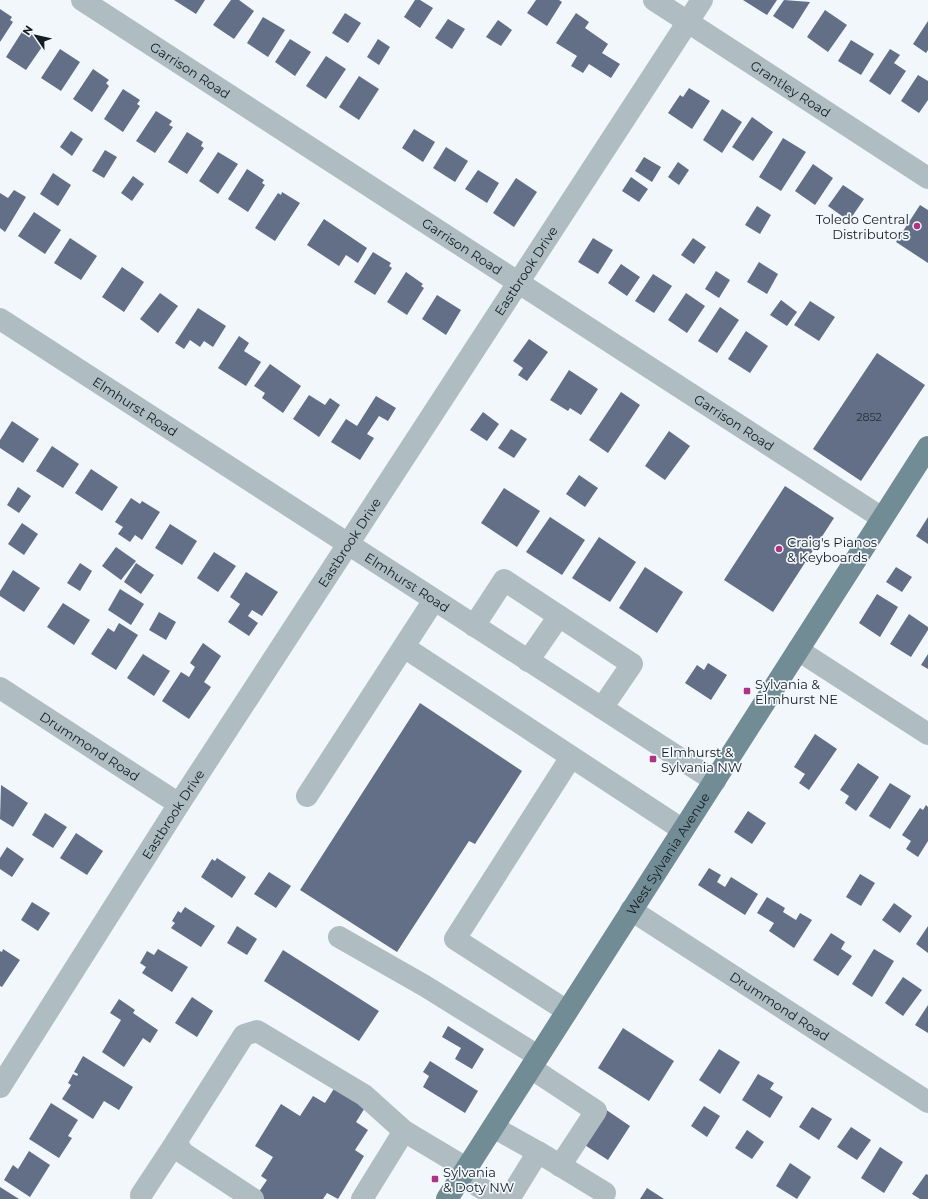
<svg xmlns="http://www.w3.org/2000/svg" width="928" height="1199" font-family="Montserrat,sans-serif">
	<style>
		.building { fill: #626f86 }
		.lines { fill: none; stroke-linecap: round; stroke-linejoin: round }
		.minor { stroke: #afbdc2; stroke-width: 22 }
		.major { stroke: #728c95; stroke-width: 22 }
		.poi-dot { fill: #ae3385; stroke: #f2f7fb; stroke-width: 1.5 }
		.labels { text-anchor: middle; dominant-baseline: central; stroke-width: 3.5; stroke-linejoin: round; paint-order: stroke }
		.number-label { font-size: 11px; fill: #28323c }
		.street-label { font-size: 13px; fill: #141d24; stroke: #f2f7fb }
		.poi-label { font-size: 13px; fill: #141d24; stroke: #f2f7fb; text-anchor: start }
	</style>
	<rect width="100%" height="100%" fill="#f2f7fb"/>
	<g class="building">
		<path d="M174 0H205L196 14Z"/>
		<path d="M231 0H239L254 11 234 39 213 25Z"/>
		<path d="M415 0H420L433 8 420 28 404 17Z"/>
		<path d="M536 0H559L562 2 547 26 527 13Z"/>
		<path d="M743 0H777L767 15Z"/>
		<path d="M784 0 810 2 793 29 773 16Z"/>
		<path d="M0 9 12 17 10 20 13 22 0 42Z"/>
		<path d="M825 10 847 25 828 52 807 37Z"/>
		<path d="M345 13 361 23 348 43 332 33Z"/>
		<path d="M576 13 589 22 585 28 608 44 602 53 620 64 611 78 589 64 583 73 571 66 577 56 556 43Z"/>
		<path d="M263 17 285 30 268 57 247 43Z"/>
		<path d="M448 19 465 29 452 49 435 38Z"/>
		<path d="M498 20 512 30 501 46 486 37Z"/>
		<path d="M928 21V50L926 53 913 44Z"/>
		<path d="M25 27 42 39 40 42 44 44 26 70 6 57Z"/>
		<path d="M290 39 311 52 295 76 275 62Z"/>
		<path d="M378 39 390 47 379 65 367 57Z"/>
		<path d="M851 40 874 54 861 75 838 61Z"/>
		<path d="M60 49 80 62 61 91 41 78Z"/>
		<path d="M890 49 900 55 894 63 906 71 890 95 869 81Z"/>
		<path d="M326 56 346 69 326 99 306 86Z"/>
		<path d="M93 69 109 80 106 83 109 86 92 112 73 99Z"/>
		<path d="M918 75 928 81V100L919 113 901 101Z"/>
		<path d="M359 76 379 89 359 120 339 107Z"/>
		<path d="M689 88 710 101 692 129 668 113 680 95 683 97Z"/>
		<path d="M123 89 140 100 137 104 140 106 123 132 104 119Z"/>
		<path d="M722 109 742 122 722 153 703 140Z"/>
		<path d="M156 111 172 121 169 125 173 127 155 153 136 141Z"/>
		<path d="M752 117 773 132 753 161 732 147Z"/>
		<path d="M414 129 435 142 423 162 402 148Z"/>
		<path d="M71 131 83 139 72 156 60 147Z"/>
		<path d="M187 132 203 142 201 146 204 148 187 174 168 162Z"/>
		<path d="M783 138 806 152 781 191 759 177Z"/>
		<path d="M446 147 468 161 455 182 433 168Z"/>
		<path d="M105 150 117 157 104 178 92 171Z"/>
		<path d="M218 152 238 164 218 194 199 181Z"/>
		<path d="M644 157 661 167 652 182 635 171Z"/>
		<path d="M678 162 689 170 679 185 668 177Z"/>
		<path d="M813 164 833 178 815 205 795 191Z"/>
		<path d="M247 169 264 180 262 183 265 185 248 212 228 199Z"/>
		<path d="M478 170 499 183 487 203 465 189Z"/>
		<path d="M53 173 71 185 58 206 40 194Z"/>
		<path d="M133 176 144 184 132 201 121 193Z"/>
		<path d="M631 177 648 189 639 202 622 191Z"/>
		<path d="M516 178 537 192 514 227 493 213Z"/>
		<path d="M843 185 864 199 849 221 828 206Z"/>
		<path d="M14 190 26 197 5 232 0 228V193L8 198Z"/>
		<path d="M282 192 300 203 275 241 255 228 278 193 281 195Z"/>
		<path d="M920 205 928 210V263L896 242Z"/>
		<path d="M757 206 771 215 760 234 745 225Z"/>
		<path d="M34 212 61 230 45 254 18 236Z"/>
		<path d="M324 219 367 248 358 263 346 255 339 266 307 245Z"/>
		<path d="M70 238 97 256 81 280 54 263Z"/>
		<path d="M593 238 613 250 598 274 578 262Z"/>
		<path d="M693 238 706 247 694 264 681 255Z"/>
		<path d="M373 252 391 263 389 266 392 268 375 295 354 282Z"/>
		<path d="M759 262 778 274 767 294 747 282Z"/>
		<path d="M621 264 640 277 627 296 608 283Z"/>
		<path d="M122 267 144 282 124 312 102 297Z"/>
		<path d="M716 271 730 280 719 298 705 289Z"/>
		<path d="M406 272 423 284 421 286 424 288 407 315 387 302Z"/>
		<path d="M653 274 672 286 654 313 635 301Z"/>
		<path d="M160 293 178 306 158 333 140 319Z"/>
		<path d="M686 293 705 306 687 333 668 320Z"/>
		<path d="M437 295 461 310 446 335 422 319Z"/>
		<path d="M781 300 797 312 787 326 770 315Z"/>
		<path d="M810 301 835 317 819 341 794 325Z"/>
		<path d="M720 307 739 320 717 353 698 341Z"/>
		<path d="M198 308 226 326 213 347 204 341 200 347 190 340 184 349 175 343Z"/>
		<path d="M746 331 768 346 750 373 728 359Z"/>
		<path d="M239 336 249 343 244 351 261 362 246 386 218 368Z"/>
		<path d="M529 339 548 352 527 381 518 375 523 368 513 361Z"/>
		<path d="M877 353 925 385 861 481 813 449Z"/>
		<path d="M270 364 301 386 283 413 262 398 265 393 254 386Z"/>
		<path d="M569 370 598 389 581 415 570 408 568 411 550 400Z"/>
		<path d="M621 392 640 405 608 453 589 440Z"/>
		<path d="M309 395 325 405 330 398 340 405 319 437 293 419Z"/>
		<path d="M376 396 396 408 388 421 379 416 367 434 374 438 360 460 331 442 346 419 357 426Z"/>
		<path d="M483 412 499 424 487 441 470 430Z"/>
		<path d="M12 421 39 439 23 463 0 448V440Z"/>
		<path d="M511 429 527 439 514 458 498 448Z"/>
		<path d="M669 431 690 446 665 480 645 466Z"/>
		<path d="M52 446 79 464 63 488 36 471Z"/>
		<path d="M91 469 118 487 102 511 75 493Z"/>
		<path d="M579 475 598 488 585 507 566 494Z"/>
		<path d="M785 486 834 518 773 612 724 580Z"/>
		<path d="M18 487 31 496 19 513 7 505Z"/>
		<path d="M504 488 540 511 517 547 481 523Z"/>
		<path d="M131 498 140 504 142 501 160 512 142 540 135 535 130 542 118 534 123 527 115 522Z"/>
		<path d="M550 517 585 540 562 575 526 552Z"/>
		<path d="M928 517V544L916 536Z"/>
		<path d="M22 523 38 534 24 555 8 544Z"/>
		<path d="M170 524 197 541 182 565 155 548Z"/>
		<path d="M599 537 636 562 610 602 572 578Z"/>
		<path d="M116 547 136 561 121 580 102 566Z"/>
		<path d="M214 552 236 566 218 592 197 578Z"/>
		<path d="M80 563 92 571 80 591 67 583Z"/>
		<path d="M136 563 154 575 141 594 124 582Z"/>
		<path d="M645 567 683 592 657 633 619 608Z"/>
		<path d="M896 567 912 577 902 592 886 582Z"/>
		<path d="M13 570 40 588 24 612 0 596V591Z"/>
		<path d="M246 572 278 592 262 616 252 610 248 616 258 623 249 636 228 622 240 604 230 597Z"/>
		<path d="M120 589 144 604 131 625 108 610Z"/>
		<path d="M877 594 898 607 880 637 859 623Z"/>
		<path d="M63 603 90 620 74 645 47 627Z"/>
		<path d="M159 612 176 622 166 640 149 630Z"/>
		<path d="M909 614 928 627V630L911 657 890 644Z"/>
		<path d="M119 623 138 635 116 670 91 654 108 628 114 632Z"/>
		<path d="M203 643 221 656 204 682 211 687 189 719 162 701 181 672 189 677 195 667 190 663Z"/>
		<path d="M143 654 170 671 154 696 127 678Z"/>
		<path d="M928 654V669L921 665Z"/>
		<path d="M708 663 727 675 711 700 685 683 697 665 704 670Z"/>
		<path d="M420 703 522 771 475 844 469 841 397 952 300 890Z"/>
		<path d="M815 734 837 749 809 790 799 783 805 774 794 767Z"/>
		<path d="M858 763 879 777 856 811 845 803 849 796 840 790Z"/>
		<path d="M890 783 911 796 890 829 869 816Z"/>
		<path d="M1 785 28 803 13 827 0 819Z"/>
		<path d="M926 805 928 807V841L918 857 906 849 911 841 902 835 920 808 923 810Z"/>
		<path d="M748 811 766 823 752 844 734 832Z"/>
		<path d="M45 813 67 827 53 848 32 835Z"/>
		<path d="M76 833 103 851 87 875 60 858Z"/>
		<path d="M7 847 24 859 12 877 0 869V858Z"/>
		<path d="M217 858 246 877 232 898 201 877 212 859 215 861Z"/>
		<path d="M709 868 721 875 717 882 725 887 731 877 758 894 745 915 698 885Z"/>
		<path d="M269 872 291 886 276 908 254 894Z"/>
		<path d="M860 874 875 883 861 906 846 897Z"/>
		<path d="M767 897 785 908 783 912 796 920 800 913 812 920 794 948 769 931 774 923 757 913Z"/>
		<path d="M32 902 50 913 38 931 21 920Z"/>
		<path d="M894 903 912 916 900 933 882 920Z"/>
		<path d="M185 907 215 926 201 947 171 928 175 923 172 921 178 911 181 913Z"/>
		<path d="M237 926 257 939 247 955 227 943Z"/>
		<path d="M928 926V953L916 944Z"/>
		<path d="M831 933 845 942 841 949 852 956 838 976 813 960Z"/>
		<path d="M3 949 20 960 2 987 0 986V951L2 952Z"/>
		<path d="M158 949 188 967 172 992 142 973 146 967 140 963 147 951 154 955Z"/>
		<path d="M874 949 894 961 872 997 852 984Z"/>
		<path d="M283 950 379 1011 359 1041 264 981Z"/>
		<path d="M903 977 922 990 903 1016 885 1003Z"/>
		<path d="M192 997 213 1011 197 1037 175 1023Z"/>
		<path d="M119 999 135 1010 133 1013 158 1030 150 1043 143 1038 124 1067 102 1052 121 1020 110 1013Z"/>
		<path d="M928 1005V1033L915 1025Z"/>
		<path d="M448 1026 484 1049 472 1069 455 1059 461 1048 442 1037Z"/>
		<path d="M623 1028 674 1061 649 1101 598 1068Z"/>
		<path d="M719 1049 740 1062 720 1094 699 1080Z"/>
		<path d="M83 1056 133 1087 119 1110 104 1101 93 1119 62 1099 71 1085 68 1083 73 1074 77 1076 78 1074 74 1072Z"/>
		<path d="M430 1061 478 1091 465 1113 423 1087 429 1076 423 1072Z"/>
		<path d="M758 1074 774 1083 770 1089 783 1097 770 1118 742 1100Z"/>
		<path d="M335 1087 366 1106 356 1122 368 1130 355 1150 364 1156 338 1199 327 1193 323 1199H261L256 1196 267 1180 261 1176 273 1157 255 1146 281 1104 300 1116 313 1096 325 1103Z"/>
		<path d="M51 1103 78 1120 68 1136 72 1138 59 1158 29 1139Z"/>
		<path d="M704 1106 720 1116 707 1137 691 1126Z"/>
		<path d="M812 1107 832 1119 819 1140 799 1127Z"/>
		<path d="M605 1109 630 1126 608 1160 583 1144Z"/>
		<path d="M851 1127 871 1140 857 1160 837 1147Z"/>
		<path d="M747 1130 764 1142 752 1159 735 1148Z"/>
		<path d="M880 1147 903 1162 884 1193 861 1178Z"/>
		<path d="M29 1151 50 1165 30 1197 4 1180 13 1165 18 1169Z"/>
		<path d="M790 1163 811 1177 797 1199 776 1186Z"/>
		<path d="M926 1174 928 1175V1199H920L912 1194Z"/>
		<path d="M0 1187 19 1199H0Z"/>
		<path d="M647 1188 664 1199H640Z"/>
	</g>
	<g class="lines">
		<g class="minor">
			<path id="s1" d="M82 0 882 518"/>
			<path id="s2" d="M654 0 928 178"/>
			<path id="s3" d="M0 319 715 781"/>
			<path d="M474 626 504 580 632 664 602 708"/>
			<path d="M404 647 683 830"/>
			<path d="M798 650 928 734"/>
			<path d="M528 661 559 616"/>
			<path id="s4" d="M0 688 179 804"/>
			<path d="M307 796 434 600"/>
			<path id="s5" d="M631 910 928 1102"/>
			<path d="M339 937 425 986 538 1056"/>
			<path d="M567 1011 455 939 571 757"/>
			<path d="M531 1068 596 1111 560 1166"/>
			<path id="s6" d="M0 1087 179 804 702 0"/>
			<path d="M493 1127 538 1152"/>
			<path d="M462 1176 499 1199"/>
			<path d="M141 1195 176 1142"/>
			<path d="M253 1199 183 1153 176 1142 244 1035 257 1031 364 1095 404 1131 466 1168"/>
			<path d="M362 1199 404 1131"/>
			<path d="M509 1199 538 1152 605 1193"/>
		</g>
		<path class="major" id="s7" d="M447 1199 928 447"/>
	</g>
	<g class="poi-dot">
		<circle cx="917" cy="226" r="4"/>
		<circle cx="779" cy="549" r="4"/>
		<rect x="743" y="687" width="8" height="8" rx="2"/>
		<rect x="649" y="755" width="8" height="8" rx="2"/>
		<rect x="431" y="1175" width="8" height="8" rx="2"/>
	</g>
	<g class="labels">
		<g class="number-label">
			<text x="869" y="417">2852</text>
		</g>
		<g class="street-label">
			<text stroke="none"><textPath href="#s1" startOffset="129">Garrison Road</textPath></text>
			<text stroke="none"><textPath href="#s2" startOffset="163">Grantley Road</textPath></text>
			<text stroke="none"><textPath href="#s1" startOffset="453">Garrison Road</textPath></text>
			<text stroke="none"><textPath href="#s6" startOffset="971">Eastbrook Drive</textPath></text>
			<text stroke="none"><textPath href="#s3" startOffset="161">Elmhurst Road</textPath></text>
			<text stroke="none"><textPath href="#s1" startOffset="777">Garrison Road</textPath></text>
			<text stroke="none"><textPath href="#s6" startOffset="647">Eastbrook Drive</textPath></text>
			<text stroke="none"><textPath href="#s3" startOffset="485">Elmhurst Road</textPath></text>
			<text stroke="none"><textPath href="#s4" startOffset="107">Drummond Road</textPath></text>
			<text stroke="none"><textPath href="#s6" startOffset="323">Eastbrook Drive</textPath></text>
			<text stroke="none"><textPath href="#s7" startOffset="410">West Sylvania Avenue</textPath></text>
			<text stroke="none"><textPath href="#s5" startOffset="177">Drummond Road</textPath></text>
		</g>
		<g class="poi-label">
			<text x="909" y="219" text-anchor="end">Toledo Central<tspan x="909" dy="15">Distributors</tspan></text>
			<text x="787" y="542">Craig's Pianos<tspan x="787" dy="15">&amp; Keyboards</tspan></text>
			<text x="755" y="684">Sylvania &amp;<tspan x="755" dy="15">Elmhurst NE</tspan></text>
			<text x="661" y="752">Elmhurst &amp;<tspan x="661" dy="15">Sylvania NW</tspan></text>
			<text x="443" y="1172">Sylvania<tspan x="443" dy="15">&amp; Doty NW</tspan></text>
		</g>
	</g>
	<g transform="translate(36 36) rotate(304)" stroke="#f2f7fb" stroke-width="3" paint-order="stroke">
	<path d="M0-3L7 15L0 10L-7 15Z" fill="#141d24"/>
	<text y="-6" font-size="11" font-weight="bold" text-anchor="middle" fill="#141d24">N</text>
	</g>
</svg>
